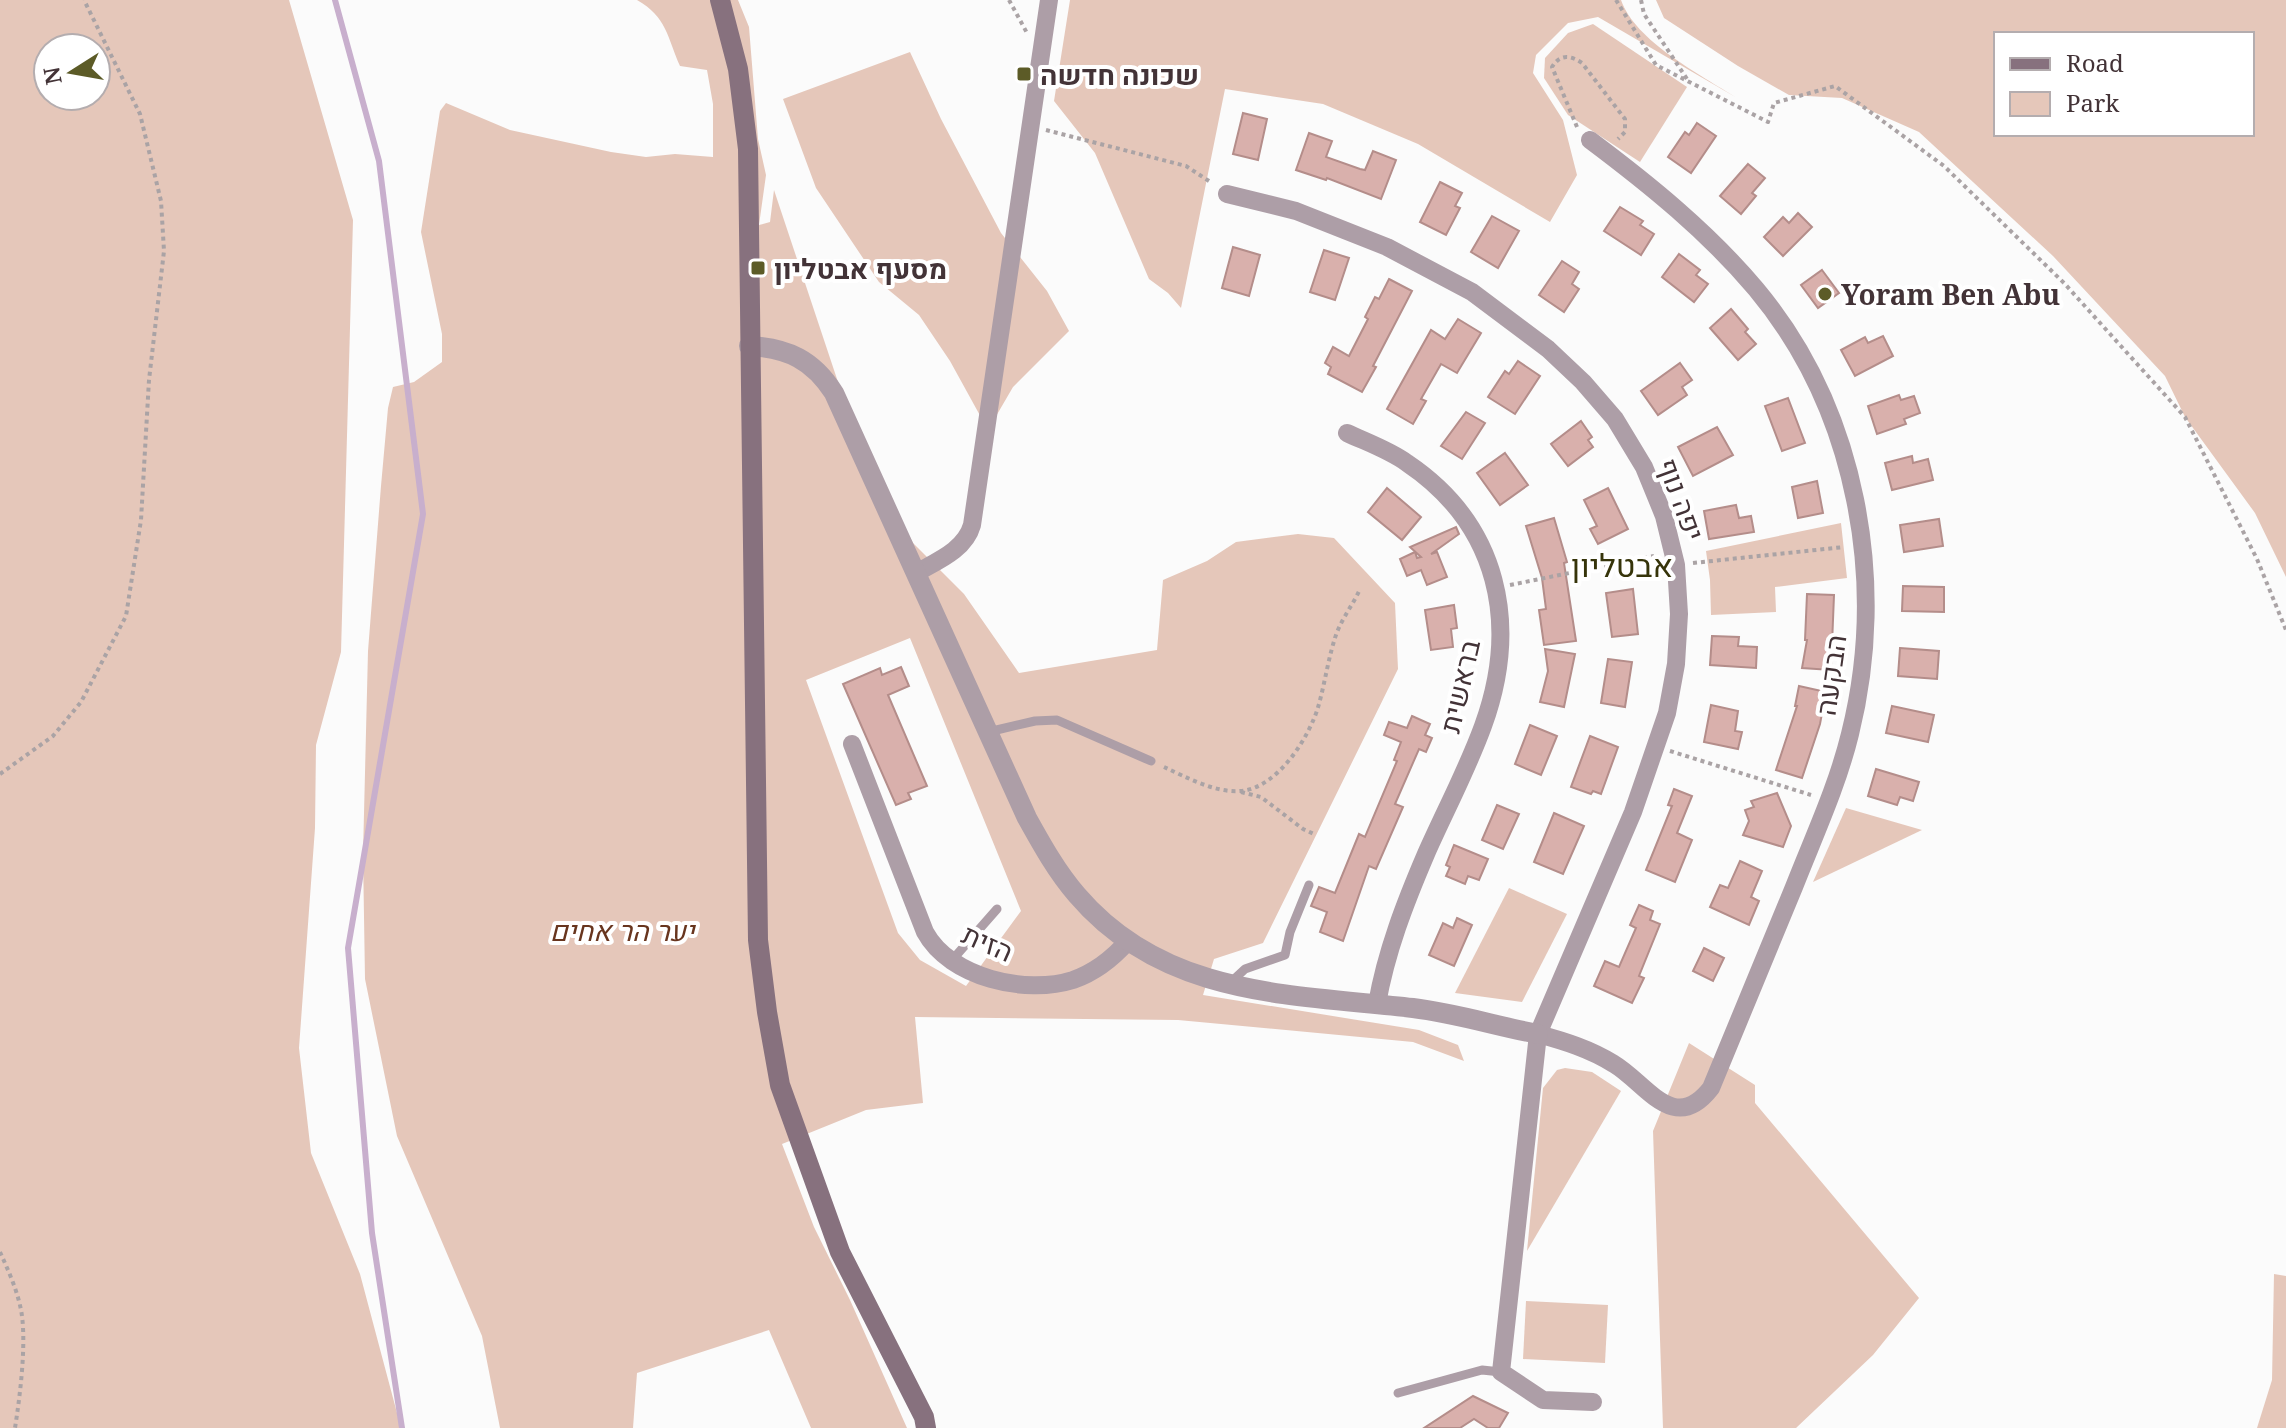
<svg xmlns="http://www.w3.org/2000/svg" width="2286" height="1428" font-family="'Noto Serif',Heebo,serif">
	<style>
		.green { fill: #e5c7ba; fill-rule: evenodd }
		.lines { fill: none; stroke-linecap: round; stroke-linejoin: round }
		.stream { stroke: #c8afcd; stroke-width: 6 }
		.building { fill: #d9b0ac; stroke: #b48d8a; stroke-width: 2 }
		.path { stroke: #aaa3a5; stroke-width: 4; stroke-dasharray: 4 4; stroke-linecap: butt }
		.service { stroke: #ad9ea7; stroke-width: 9 }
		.minor { stroke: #ad9ea7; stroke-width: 18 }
		.tertiary { stroke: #ad9ea7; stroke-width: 20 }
		.secondary { stroke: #87717e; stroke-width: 20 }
		.poi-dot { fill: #5c5b27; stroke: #fff; stroke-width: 3 }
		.labels { text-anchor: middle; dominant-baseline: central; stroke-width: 8; stroke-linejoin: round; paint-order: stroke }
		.poi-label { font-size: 28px; font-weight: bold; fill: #433337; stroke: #fff; text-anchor: start }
		.street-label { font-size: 28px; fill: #433337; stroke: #fff }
		.park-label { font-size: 28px; font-style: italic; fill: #68351e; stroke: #fff }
		.quarter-label { font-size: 32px; fill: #36340a; stroke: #fff }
	</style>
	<rect width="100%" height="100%" fill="#fbfbfb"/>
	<g class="green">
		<path d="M0 0H289L353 220 341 652 316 745 315 828 299 1048 311 1153 360 1274 401 1428H0ZM48 48H96V96H48Z"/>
		<path d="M637 0H738L749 27 758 139 766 175 759 225 770 222 774 190 856 436 913 543 964 594 1019 673 1157 650 1163 580 1207 561 1236 542 1298 534 1334 538 1395 603 1398 669 1263 943 1214 959 1203 995 1419 1030 1458 1045 1464 1061 1413 1042 1178 1020 915 1017 923 1103 866 1110 782 1144 814 1227 850 1300 907 1428H811L769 1330 637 1373 633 1428H500L482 1336 397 1136 365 979 363 854 368 651 381 486 388 408 393 387 414 382 442 362V334L421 232 440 111 446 103 510 130 611 152 646 157 675 154 713 157V104L707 70 680 66C667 37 667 17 637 0ZM910 638 1021 911 966 986 920 960 898 933 806 680Z"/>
		<path d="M1070 0H1621C1635 41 1701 75 1737 98L1598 17 1568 23 1536 55 1533 73 1563 120 1577 175 1550 222 1418 144 1323 104 1225 89 1181 308 1168 293 1149 279 1095 153 1054 101Z"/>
		<path d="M1656 0H2286V577L2255 513 2185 417 2165 376 2053 256 1919 132 1842 98 1789 95 1738 66 1664 18ZM1996 34H2252V134H1996Z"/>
		<path d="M1593 24 1687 87 1640 162 1568 115 1544 78 1545 58 1568 33Z"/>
		<path d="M910 52 941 119 1001 233 1047 291 1069 331 1013 387 988 430 950 361 919 315 879 282 816 188 783 99Z"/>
		<path d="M1841 523 1847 578 1775 587 1776 612 1711 615 1710 580 1706 551Z"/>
		<path d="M1846 808 1922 830 1813 882Z"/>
		<path d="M1509 888 1567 914 1522 1002 1455 993Z"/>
		<path d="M1689 1043 1755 1085V1103L1919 1298 1873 1355 1796 1428H1663L1653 1131Z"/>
		<path d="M1565 1068 1592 1072 1621 1091 1527 1251 1543 1088 1557 1070Z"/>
		<path d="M2274 1274 2286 1276V1428H2257L2272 1380Z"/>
		<path d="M1526 1301 1608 1305 1605 1363 1523 1359Z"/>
	</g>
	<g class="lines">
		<path class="stream" d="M335 0 379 161 423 514 348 948 372 1233 402 1428"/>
	</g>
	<g class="building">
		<path d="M1243 113 1267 119 1258 160 1233 154Z"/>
		<path d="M1697 123 1716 136 1691 173 1668 157 1685 132 1689 135Z"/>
		<path d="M1309 133 1332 141 1326 157 1360 169 1365 170 1373 151 1396 160 1381 199 1327 178 1326 180 1296 170Z"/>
		<path d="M1748 164 1765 178 1752 193 1756 196 1741 214 1720 196Z"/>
		<path d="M1440 182 1462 193 1455 206 1460 208 1446 235 1420 222Z"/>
		<path d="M1620 207 1643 221 1640 225 1654 234 1641 255 1604 231Z"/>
		<path d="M1798 213 1812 227 1783 256 1764 237 1783 217 1789 223Z"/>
		<path d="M1492 216 1519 231 1498 268 1471 252Z"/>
		<path d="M1233 247 1260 255 1249 296 1222 288Z"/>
		<path d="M1324 250 1349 258 1335 300 1310 292Z"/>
		<path d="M1679 254 1700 270 1696 275 1708 284 1694 302 1662 277Z"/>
		<path d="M1562 261 1579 272 1572 284 1579 289 1564 312 1539 295Z"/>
		<path d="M1822 270 1839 293 1818 308 1801 285Z"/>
		<path d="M1389 279 1412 291 1373 366 1376 367 1362 392 1328 374 1331 367 1325 363 1333 347 1349 356 1368 319 1365 317 1375 297 1379 299Z"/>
		<path d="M1731 309 1748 329 1745 332 1756 344 1738 360 1710 328Z"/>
		<path d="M1458 319 1481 333 1457 373 1441 364 1421 399 1426 401 1413 424 1387 409 1431 330 1445 339Z"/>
		<path d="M1883 336 1893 356 1855 376 1841 350 1865 337 1868 343Z"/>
		<path d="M1518 361 1540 376 1515 414 1488 397 1505 371 1509 374Z"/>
		<path d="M1680 363 1692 380 1682 387 1687 395 1658 415 1641 391Z"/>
		<path d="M1899 395 1901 400 1914 396 1920 413 1904 419 1906 424 1877 434 1868 406Z"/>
		<path d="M1788 398 1805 443 1782 451 1765 406Z"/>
		<path d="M1466 412 1485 423 1462 459 1441 446Z"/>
		<path d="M1581 421 1592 437 1588 440 1593 447 1568 466 1551 444Z"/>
		<path d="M1717 427 1733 455 1693 476 1678 447Z"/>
		<path d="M1505 453 1528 485 1500 505 1477 473Z"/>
		<path d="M1912 456 1913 463 1928 459 1933 480 1892 490 1885 463Z"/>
		<path d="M1817 481 1823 513 1798 518 1792 487Z"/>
		<path d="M1387 488 1421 517 1402 540 1368 512Z"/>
		<path d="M1608 488 1628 529 1598 544 1590 529 1597 526 1584 500Z"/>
		<path d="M1736 505 1739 518 1751 516 1754 532 1709 539 1704 511Z"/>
		<path d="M1554 518 1567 562 1564 563 1576 641 1544 645 1539 610 1546 609 1542 578 1526 526Z"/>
		<path d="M1939 519 1943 546 1904 552 1900 525Z"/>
		<path d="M1456 527 1459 534 1431 554 1437 552 1447 577 1427 585 1421 570 1407 576 1400 559 1415 552 1417 558 1421 557 1410 547Z"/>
		<path d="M1903 586 1944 587V612L1902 611Z"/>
		<path d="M1633 589 1638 634 1612 637 1606 593Z"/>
		<path d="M1807 594 1834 595 1831 670 1802 668 1807 640H1805Z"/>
		<path d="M1454 605 1457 628 1451 629 1453 647 1431 650 1425 610Z"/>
		<path d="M1712 636 1739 637 1738 646 1757 647 1756 668 1710 665Z"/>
		<path d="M1900 648 1939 651 1937 679 1898 676Z"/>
		<path d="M1545 649 1575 654 1564 707 1540 702 1548 671Z"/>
		<path d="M1608 659 1632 662 1625 707 1601 703Z"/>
		<path d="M901 667 909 686 888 695 927 786 908 793 911 799 896 805 843 684 880 668 882 675Z"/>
		<path d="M1799 686 1826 692 1820 724 1802 778 1776 770 1797 706H1795Z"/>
		<path d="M1711 705 1738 711 1735 731 1742 732 1738 749 1704 742Z"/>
		<path d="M1892 706 1934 715 1928 742 1886 733Z"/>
		<path d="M1412 716 1430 724 1425 735 1432 738 1426 752 1419 749 1395 804 1403 807 1376 869 1369 866 1343 941 1320 932 1327 912 1311 906 1319 887 1335 893 1359 834 1365 837 1397 761 1394 760 1401 742 1384 735 1389 722 1407 728Z"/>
		<path d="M1530 725 1557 736 1541 775 1515 764Z"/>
		<path d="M1590 736 1618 747 1601 794 1593 791 1591 794 1571 787Z"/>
		<path d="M1876 769 1919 782 1913 801 1900 797 1897 805 1868 796Z"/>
		<path d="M1674 789 1692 796 1677 833 1692 840 1675 882 1646 870 1672 806 1668 805Z"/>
		<path d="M1777 793 1791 826 1783 847 1743 835 1749 821 1745 810 1754 807 1751 801Z"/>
		<path d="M1497 805 1519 814 1503 849 1482 840Z"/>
		<path d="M1554 813 1584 826 1563 874 1534 862Z"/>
		<path d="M1454 845 1488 859 1479 880 1468 876 1465 884 1446 876 1450 867 1446 865Z"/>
		<path d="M1740 861 1762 871 1751 897 1759 901 1749 925 1710 907 1720 885 1728 888Z"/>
		<path d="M1639 905 1653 911 1650 920 1660 924 1639 976 1644 978 1632 1003 1594 986 1605 961 1619 967 1636 928 1630 925Z"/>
		<path d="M1457 918 1472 925 1454 966 1429 955 1443 923 1453 928Z"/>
		<path d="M1704 948 1724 958 1713 981 1693 971Z"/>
		<path d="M1473 1396 1508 1413 1499 1428H1488L1474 1419 1460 1428H1424Z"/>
	</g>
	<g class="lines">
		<g class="path">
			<path d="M1009 0 1027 33"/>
			<path d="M1616 0 1656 65 1768 122 1774 103 1835 86 1944 166 2064 283 2185 417 2257 559 2286 630"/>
			<path d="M1641 0 1644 14 1687 79"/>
			<path d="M1577 127 1552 67C1560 54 1570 55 1582 63L1625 119V132L1618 139"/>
			<path d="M1046 130 1186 166 1212 183"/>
			<path d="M1693 563 1844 547"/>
			<path d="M1510 585 1654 556"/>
			<path d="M1670 751 1811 795"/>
			<path d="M1164 767C1186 777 1215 793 1240 791 1277 789 1310 737 1319 704 1325 682 1328 660 1335 638 1340 621 1353 605 1360 589"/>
			<path d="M0 774 53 736 81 702 126 616 141 520 149 380 164 251 161 201 140 114 84 0"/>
			<path d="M1241 792 1261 797 1303 829 1316 835"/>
			<path d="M0 1252C9 1272 19 1294 22 1316 26 1348 20 1396 15 1428"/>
		</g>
		<g class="service">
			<path d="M988 732 1035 721 1057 720 1151 761"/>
			<path d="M953 959 997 909"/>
			<path d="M1231 982 1245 969 1285 955 1290 932 1309 885"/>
			<path d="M1398 1393 1482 1370 1501 1372"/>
		</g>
		<g class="minor">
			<path d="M1227 194 1296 211 1387 247 1472 292 1548 349 1583 382 1615 419 1644 467 1664 516 1676 565 1679 614 1676 664 1667 713 1633 812 1538 1034 1501 1372 1543 1400 1593 1402"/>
			<path d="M1347 433C1366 442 1389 450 1407 463 1499 525 1520 624 1483 726 1467 770 1445 811 1426 854 1405 903 1386 952 1377 1004"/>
			<path d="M916 573C937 561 965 550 972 525L1049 0"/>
			<path d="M852 744 925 932C950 978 1026 995 1073 980 1096 972 1113 958 1128 941"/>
			<path d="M1538 1034C1564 1041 1590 1049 1614 1064 1646 1083 1674 1136 1711 1088 1739 1021 1766 954 1794 887 1814 836 1837 787 1850 734 1888 582 1857 410 1756 289 1708 232 1650 185 1590 140"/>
		</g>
		<path class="tertiary" d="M749 346C788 348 813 360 834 393L1027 818C1042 845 1057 872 1077 895 1164 997 1290 994 1413 1008 1455 1013 1496 1026 1538 1034"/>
		<path class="secondary" d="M720 0 738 69 748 149 758 940 767 1012 780 1085 840 1252 924 1417 926 1428"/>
	</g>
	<g class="poi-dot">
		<rect x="1016" y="66" width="16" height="16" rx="4"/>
		<rect x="750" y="260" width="16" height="16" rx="4"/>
		<circle cx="1825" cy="294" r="8"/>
	</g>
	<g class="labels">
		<g class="poi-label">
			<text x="1040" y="74">שכונה חדשה</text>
			<text x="774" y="268">מסעף אבטליון</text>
			<text x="1841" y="294">Yoram Ben Abu</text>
		</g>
		<g class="street-label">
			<text transform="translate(1682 499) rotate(70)">יפה נוף</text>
			<text transform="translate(1830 675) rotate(-82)">הבקעה</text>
			<text transform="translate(1459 686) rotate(-77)">בראשית</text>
			<text transform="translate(988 942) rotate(24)">הזית</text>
		</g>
		<g class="park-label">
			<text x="622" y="930">יער הר אחים</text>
		</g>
		<g class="quarter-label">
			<text x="1622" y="564">אבטליון</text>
		</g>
	</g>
	<rect x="1994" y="32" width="260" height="104" fill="#ffffff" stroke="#b4adaf" stroke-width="2"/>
	<rect x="2010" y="58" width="40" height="12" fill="#87717e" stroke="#b4adaf" stroke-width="2"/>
	<text x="2066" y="72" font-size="24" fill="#433337">Road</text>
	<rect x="2010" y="92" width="40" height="24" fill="#e5c7ba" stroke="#b4adaf" stroke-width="2"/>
	<text x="2066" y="112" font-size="24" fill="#433337">Park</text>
	<g transform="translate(72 72) rotate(259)"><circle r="38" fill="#ffffff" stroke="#b4adaf" stroke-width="2"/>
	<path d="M0-6L14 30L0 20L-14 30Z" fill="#5c5b27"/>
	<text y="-12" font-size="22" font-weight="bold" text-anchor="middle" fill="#433337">N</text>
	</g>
</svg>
